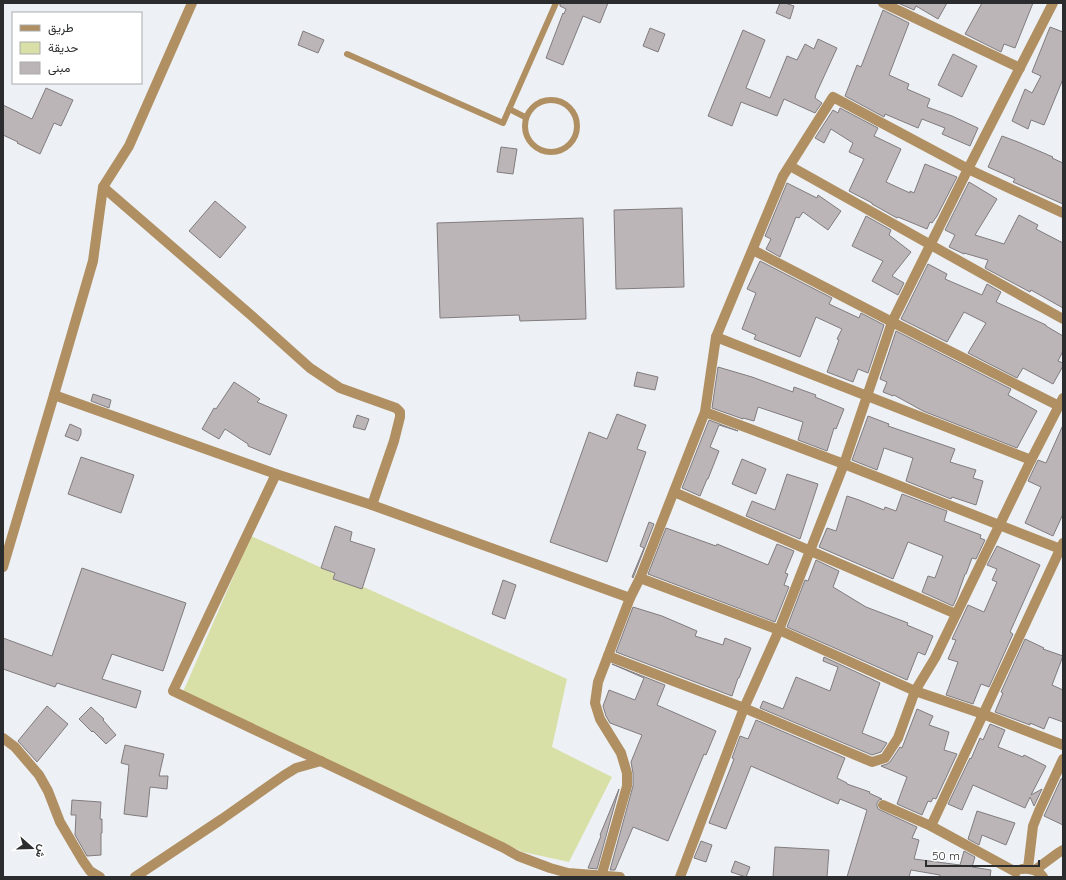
<svg xmlns="http://www.w3.org/2000/svg" width="1066" height="880" font-family="Quicksand,Vazirmatn,sans-serif">
	<style>
		.green { fill: #d9e0a7 }
		.building { fill: #bbb5b7; stroke: #817c7e }
		.lines { fill: none; stroke-linecap: round; stroke-linejoin: round }
		.lane { stroke: #b09062; stroke-width: 6 }
		.street { stroke: #b09062; stroke-width: 10 }
	</style>
	<rect width="100%" height="100%" fill="#edf0f4"/>
	<path class="green" d="M251 536 567 679 552 747 612 777 569 862 523 852 183 692Z"/>
	<g class="building">
		<path d="M560 3H608L600 23 583 16 563 65 546 58 563 13 564 14 566 9 560 6Z"/>
		<path d="M780 3H785L794 6 790 19 776 13Z"/>
		<path d="M898 3H947L938 19 916 6 914 10Z"/>
		<path d="M982 3H1033L1015 48 1004 44 1001 52 965 34Z"/>
		<path d="M883 10 909 23 889 75 909 84 907 89 930 99 927 107 952 116 978 128 970 146 942 134 945 128 922 119 918 128 885 114 884 117 845 96 857 65 861 67Z"/>
		<path d="M1050 27 1063 32V79L1044 125 1031 120 1028 129 1012 121 1025 89 1032 93 1041 76 1032 72Z"/>
		<path d="M650 28 665 34 658 52 643 46Z"/>
		<path d="M743 30 765 40 746 88 770 98 787 56 797 60 805 44 814 49 818 39 837 48 816 94 815 98 822 103 815 113 784 99 777 116 741 102 732 126 708 116Z"/>
		<path d="M303 31 324 40 318 53 298 45Z"/>
		<path d="M953 54 977 66 962 97 938 85Z"/>
		<path d="M46 88 73 100 61 126 54 123 40 154 17 143 18 142 3 135V105L32 119Z"/>
		<path d="M840 108 878 128 874 136 901 149 886 182 910 193V191L914 193 925 164 957 177 937 216 932 223 930 222 927 229 898 217 897 218 872 204V203L849 191 864 159 849 152 853 143 831 129 824 143 815 138 833 110 838 113Z"/>
		<path d="M1002 136 1018 142 1053 157 1052 158 1063 163V204L1013 182 1015 179 988 167Z"/>
		<path d="M501 147 517 149 513 174 497 172Z"/>
		<path d="M969 182 997 199 975 235 1004 244 1019 215 1038 225 1036 229 1063 243V308L1031 290 1030 292 985 268 988 260 964 253V254L949 247 955 235 945 230Z"/>
		<path d="M787 183 817 198 818 195 841 211 828 230 803 212 799 218 796 217 780 257 766 249 771 239 765 236Z"/>
		<path d="M215 201 246 227 220 258 189 231Z"/>
		<path d="M682 208 684 287 616 289 614 210Z"/>
		<path d="M866 216 891 230 889 235 911 252 892 276 904 283 898 295 872 281 883 261 852 246Z"/>
		<path d="M583 218 586 319 520 321 519 315 440 318 437 223Z"/>
		<path d="M760 261 832 298 829 304 859 318 861 313 884 325 868 373 858 369 853 382 827 372 839 340 837 339 842 329 816 317 800 357 754 339 756 335 742 329 756 293 747 289Z"/>
		<path d="M928 264 947 274 945 279 982 295 987 284 1001 292 996 302 1046 325V326L1063 336V351L1058 361 1063 363V366L1053 384 1023 368 1017 378 968 353 986 323 964 312 947 342 901 319Z"/>
		<path d="M896 331 1011 389 1008 395 1037 411 1017 448 923 411 894 395 893 396 883 392 887 382 880 379Z"/>
		<path d="M718 367 752 377 793 392 794 387 816 395 815 397 844 409 836 429 834 428 827 451 798 440 803 422 758 407 754 421 743 418V419L712 408Z"/>
		<path d="M637 372 658 377 655 390 634 386Z"/>
		<path d="M234 382 260 399 257 402 287 415 270 455 248 446V444L225 429 219 439 202 429 214 408 216 409Z"/>
		<path d="M93 394 111 400 109 408 91 401Z"/>
		<path d="M617 414 646 425 637 449 646 452 607 562 550 542 589 432 607 439Z"/>
		<path d="M357 415 369 419 365 430 353 427Z"/>
		<path d="M868 416 889 424 888 426 955 449 950 462 976 470 973 478 983 481 976 505 952 497 951 499 906 481 913 458 884 448 877 470 852 460Z"/>
		<path d="M709 420 738 431 719 425 710 447 719 451 708 479H707L700 496 682 488Z"/>
		<path d="M70 424 81 429V434L78 441 65 436Z"/>
		<path d="M1063 425V514L1053 536 1025 523 1041 487 1028 481 1038 460 1046 463Z"/>
		<path d="M81 457 134 475 121 513 68 494Z"/>
		<path d="M742 459 766 469 756 494 732 484Z"/>
		<path d="M787 474 818 484 800 539 746 516 752 501 775 510Z"/>
		<path d="M902 494 947 511 944 521 981 535 980 538 985 540 976 559 972 558 966 574H965L957 597 953 606 922 592 928 576 935 578 943 556 908 542 893 579 819 547 827 528 836 531 847 496 859 500 884 510 885 507 896 511Z"/>
		<path d="M649 522 654 524 633 578 632 577 644 548 640 546Z"/>
		<path d="M335 526 352 532 350 541 375 549 362 589 333 579 335 573 321 568Z"/>
		<path d="M666 528 716 546 717 544 768 565 777 544 794 551 785 573 788 574 784 585 789 587 775 622 648 574Z"/>
		<path d="M997 546 1040 565 1010 632 1013 634 989 687 981 684 973 704 946 695 958 662 948 659 956 640 952 639 968 605 984 612 997 582 992 580 997 569 987 565Z"/>
		<path d="M816 560 839 571 833 587 866 607 908 623 907 625 933 636 925 655 918 652 907 680 787 627 805 580 808 581Z"/>
		<path d="M82 568 186 603 163 671 112 654 102 679 141 691 136 708 57 683 55 687 3 669V638L52 656Z"/>
		<path d="M503 580 516 585 505 619 492 614Z"/>
		<path d="M633 607 662 616 697 631 695 636 723 645 725 638 751 648 739 678H738L732 696 616 652Z"/>
		<path d="M1025 639 1044 648 1043 649 1063 656 1052 685 1063 690V722L1049 717 1044 729 1030 723V725L995 712 1003 693 1001 692Z"/>
		<path d="M824 657 880 683 862 733 887 743 881 752 872 755 760 708 763 701 783 709 796 677 830 691 838 667 823 661Z"/>
		<path d="M612 664 665 685 657 705 716 731 706 755 704 754 668 841 633 827 615 870H610L633 786V773L631 762 642 735 610 723 606 716 603 706 609 690 635 700 644 678Z"/>
		<path d="M47 706 68 724 37 762 18 741Z"/>
		<path d="M91 707 104 719 103 720 116 735 106 744 93 731 92 732 79 719Z"/>
		<path d="M917 709 933 716 929 725 949 732 944 750 957 754 936 799 933 798 931 802 928 801 922 815 897 804 907 777 881 766 887 764 890 762 900 747 902 748Z"/>
		<path d="M756 720 845 758 837 778 847 783V784L870 792 869 793 882 799 879 800 877 803V806L878 809 917 827 912 838 919 840 914 859 960 865 964 851 975 857 972 867 991 870 990 877H940V875L911 870 909 877H847L867 810 840 799 838 804 751 766 726 829 709 823 734 759 732 758 740 736 748 739Z"/>
		<path d="M990 724 1005 730 998 747 1023 757 1024 755 1046 766 1031 795 1042 789 1034 806 1030 797 1025 808 973 785 962 810 948 804 970 758 971 759 980 738 983 740Z"/>
		<path d="M125 745 164 754 159 776H168L167 789 150 787 147 817 124 814 129 765 121 763Z"/>
		<path d="M1063 778V825L1044 816 1061 779Z"/>
		<path d="M619 789 597 869 588 868 601 836 600 835Z"/>
		<path d="M72 800 101 802 100 819H102V833H101V855L87 856 75 835 76 815H71Z"/>
		<path d="M977 811 1015 823 1006 845 982 835 979 845 968 839Z"/>
		<path d="M701 841 712 845 706 862 694 858Z"/>
		<path d="M775 847 829 850 827 877H773Z"/>
		<path d="M735 861 750 867 746 877 731 872Z"/>
	</g>
	<g class="lines">
		<g class="lane">
			<path d="M347 54 503 123 556 3"/>
			<circle cx="551" cy="126" r="26"/>
			<path d="M509 109 525 117"/>
		</g>
		<g class="street">
			<path d="M883 3 1020 68"/>
			<path d="M790 166 1063 319"/>
			<path d="M103 187 252 316 310 368 340 388 396 408 400 412V417L394 441 372 505"/>
			<path d="M753 250 892 322 1059 406"/>
			<path d="M716 337 1031 460"/>
			<path d="M54 395 276 474 372 505 630 598"/>
			<path d="M705 412 844 464 1063 550"/>
			<path d="M276 474 173 691 504 848 518 856 550 868 568 873 620 877"/>
			<path d="M674 492 956 614"/>
			<path d="M3 567 54 395 93 261 103 187 129 146 192 3"/>
			<path d="M640 578 779 630 915 691 983 714 1063 745"/>
			<path d="M608 656 744 708 872 762 885 758 898 738 915 691 935 658 1031 460 1063 398"/>
			<path d="M3 738 15 747 39 775 48 791 60 822 83 861 90 871 100 877"/>
			<path d="M883 805 931 826 1016 872"/>
			<path d="M931 826 1063 543"/>
			<path d="M1028 868 1033 826 1039 811 1063 759"/>
			<path d="M1022 869C1031 868 1038 870 1043 877"/>
			<path d="M1035 870 1058 853 1063 850"/>
			<path d="M135 877 222 819 283 776 296 768 321 761"/>
			<path d="M601 877 627 786V773L621 753 600 719 595 703 598 682 630 598 640 578 705 412 716 337 783 176 833 97 968 169 1063 213"/>
			<path d="M680 877 744 708 779 630 844 464 892 322 968 169 1053 3"/>
		</g>
	</g>
	<rect width="1066" height="880" fill="none" stroke="#2b2c2d" stroke-width="8"/>
	<rect x="12" y="12" width="130" height="72" fill="#ffffff" stroke="#aaabab"/>
	<rect x="20" y="25" width="20" height="6" fill="#b09062" stroke="#aaabab"/>
	<text x="48" y="32" font-size="12" fill="#2b2c2d">طريق</text>
	<rect x="20" y="42" width="20" height="12" fill="#d9e0a7" stroke="#aaabab"/>
	<text x="48" y="52" font-size="12" fill="#2b2c2d">حديقة</text>
	<rect x="20" y="62" width="20" height="12" fill="#bbb5b7" stroke="#aaabab"/>
	<text x="48" y="72" font-size="12" fill="#2b2c2d">مبنى</text>
	<g transform="translate(32 848) rotate(110)" stroke="#ffffff" stroke-width="3" paint-order="stroke">
	<path d="M0-3L7 15L0 10L-7 15Z" fill="#2b2c2d"/>
	<text y="-6" font-size="11" font-weight="bold" text-anchor="middle" fill="#2b2c2d">ش</text>
	</g>
	<path d="M926 860v6h113v-6" fill="none" stroke="#2b2c2d" stroke-width="2"/>
	<text x="932" y="860" font-size="12" fill="#2b2c2d" stroke="#ffffff" stroke-width="3" paint-order="stroke">50 m</text>
</svg>
